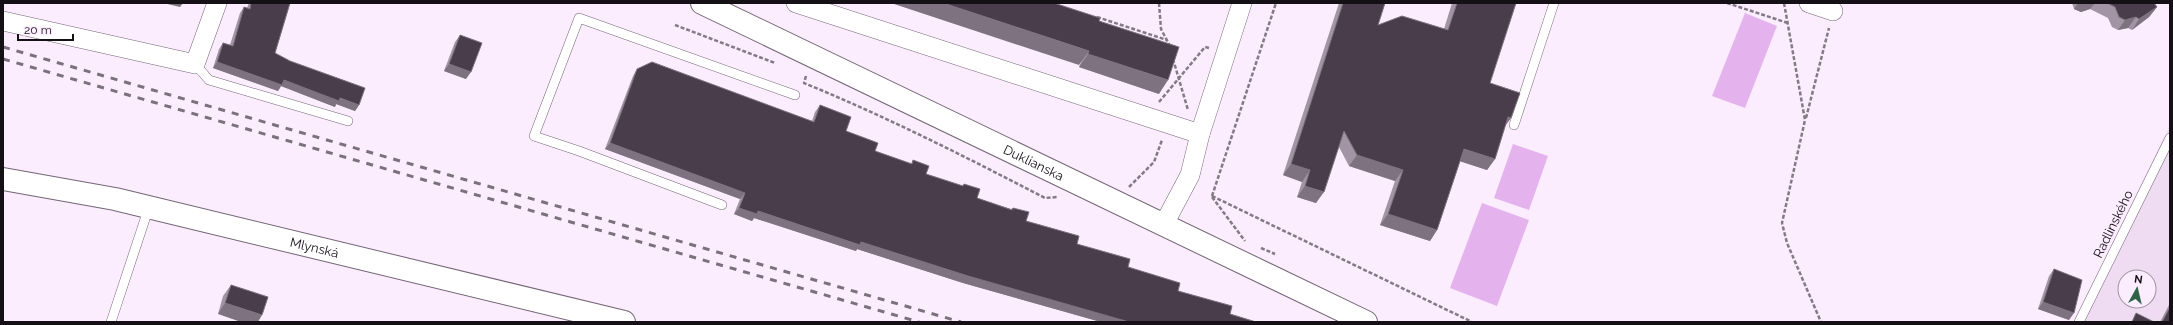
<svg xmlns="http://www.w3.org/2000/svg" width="2173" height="325" font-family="Raleway,sans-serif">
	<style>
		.built { fill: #f0dcf2; fill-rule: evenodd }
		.green { fill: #e4b3ee }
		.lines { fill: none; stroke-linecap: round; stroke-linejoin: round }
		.lane-casing { stroke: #736675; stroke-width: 10 }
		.street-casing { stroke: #736675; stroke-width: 20 }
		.secondary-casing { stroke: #736675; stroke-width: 24 }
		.path { stroke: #847a86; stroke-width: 2.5; stroke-dasharray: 4 2; stroke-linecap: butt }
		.lane { stroke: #fff; stroke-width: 9 }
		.street { stroke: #fff; stroke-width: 19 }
		.secondary { stroke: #fff; stroke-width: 22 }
		.rail { stroke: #7a717c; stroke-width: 3; stroke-dasharray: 7 7; stroke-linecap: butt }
		.wall { fill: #a294a4 }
		.shaded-wall { fill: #7e7281 }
		.building { fill: #493d4b; stroke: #7e7281 }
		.labels { text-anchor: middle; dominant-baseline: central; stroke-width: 4; stroke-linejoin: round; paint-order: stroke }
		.street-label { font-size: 13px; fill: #151016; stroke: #fbecfe }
	</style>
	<rect width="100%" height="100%" fill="#fbecfe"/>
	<path class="built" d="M2170 125V322H2074ZM2125 277H2149V301H2125Z"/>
	<g class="green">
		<path d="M1745 13 1777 26 1745 108 1712 96Z"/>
		<path d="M1513 144 1548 156 1529 210 1494 198Z"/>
		<path d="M1482 203 1529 220 1497 306 1450 288Z"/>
	</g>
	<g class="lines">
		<defs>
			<g id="lane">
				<path d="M195 64 209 80 348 121"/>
				<path d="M1514 125 1554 3"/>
				<path d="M722 205 579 151 534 136 579 18 795 95"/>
				<path d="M111 322 149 207"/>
				<path d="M2079 322 2170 138"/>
			</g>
			<g id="street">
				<path d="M796 3 1200 134"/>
				<path d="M1809 3 1833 11"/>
				<path d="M3 21 195 64 217 3"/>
				<path d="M1164 224 1190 175 1200 134 1242 3"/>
			</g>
			<g id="secondary">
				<path id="s1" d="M702 3 1366 322"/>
				<path id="s2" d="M3 179 115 199 624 322"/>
			</g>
		</defs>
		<use href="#lane" class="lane-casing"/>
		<use href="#street" class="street-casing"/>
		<use href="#secondary" class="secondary-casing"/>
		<g class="path">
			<path d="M1159 3 1161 29 1170 46"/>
			<path d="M1727 3 1788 23"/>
			<path d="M1784 3 1805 120 1782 223 1787 243 1821 322"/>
			<path d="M1097 17 1167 40"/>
			<path d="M675 25 775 63"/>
			<path d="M1173 59 1188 110"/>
			<path d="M806 76 804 83C887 117 966 157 1045 198L1058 197"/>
			<path d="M1159 102 1205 47 1209 48"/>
			<path d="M1806 118 1829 28"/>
			<path d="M1129 187 1154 162 1162 140"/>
			<path d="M1212 196 1472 322"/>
			<path d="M1212 196 1276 3"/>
			<path d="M1212 197 1245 241"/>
			<path d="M1261 248 1275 254"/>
		</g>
		<use href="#lane" class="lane"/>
		<use href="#street" class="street"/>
		<use href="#secondary" class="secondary"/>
		<g class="rail">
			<path d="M3 47 961 322"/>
			<path d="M3 59 919 322"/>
		</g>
	</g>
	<g class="wall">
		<path d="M249 3H290L275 53 359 105 355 111 336 104 335 107 281 86 278 91 213 68 219 49 223 43 230 45 240 13 244 7 247 8Z"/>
		<path d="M1339 3H1385L1378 25 1444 29 1452 3H1516L1490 83 1505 126 1495 159 1487 170 1460 161 1437 230 1430 241 1380 225 1395 181 1349 166 1339 147 1316 203 1297 197 1302 182 1283 175Z"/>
		<path d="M2072 3H2154L2157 7 2149 17 2132 30 2128 28 2118 30 2112 27 2108 18 2090 9 2081 12 2074 9Z"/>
		<path d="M1099 21 1159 94 1079 67Z"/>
		<path d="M460 35 466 79 444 71 455 42Z"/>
		<path d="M637 69 812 121 815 112 820 105 846 131 875 151 911 164 913 160 926 174 962 186 964 184 977 198 1011 209 1013 208 1026 221 1230 314 1256 322H1101L963 283 857 249 856 251 754 218 752 221 734 214 740 199 605 149 633 76Z"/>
		<path d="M2054 269 2069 320 2038 309 2049 276Z"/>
		<path d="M231 285 268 297 218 314 223 296Z"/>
		<path d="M2170 303V322H2160Z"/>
	</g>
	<g class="shaded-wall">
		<path d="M163 3H183L180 7Z"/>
		<path d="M891 3H943L1089 51 1079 65Z"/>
		<path d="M2078 3H2095L2090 9 2081 12 2074 9Z"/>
		<path d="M2157 7 2149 17 2132 30 2139 19Z"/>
		<path d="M2136 17 2128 28 2118 30 2125 20Z"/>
		<path d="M1088 54 1168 80 1159 94 1079 67Z"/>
		<path d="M217 62 284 80 359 105 355 111 336 104 335 107 281 86 278 91 213 68Z"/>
		<path d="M449 64 471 72 466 79 444 71Z"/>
		<path d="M1508 117 1511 118 1503 129Z"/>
		<path d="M610 143 745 193 740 199 605 149Z"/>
		<path d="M1464 149 1495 159 1487 170 1456 160Z"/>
		<path d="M1357 155 1403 170 1395 181 1349 166Z"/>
		<path d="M1291 164 1310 170 1302 182 1283 175Z"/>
		<path d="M1305 186 1324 192 1316 203 1297 197Z"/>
		<path d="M739 208 758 211 861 242 1129 322H1101L963 283 857 249 856 251 754 218 752 221 734 214Z"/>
		<path d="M1388 214 1437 230 1430 241 1380 225Z"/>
		<path d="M2043 302 2074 313 2069 320 2038 309Z"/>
		<path d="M225 303 262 315 258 322H241L218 314Z"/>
	</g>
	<g class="building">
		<path d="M251 3H290L275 53 290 61 365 88 359 105 340 98 339 101 284 80 282 85 217 62 223 43 233 46 244 7 250 9Z"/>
		<path d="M943 3H1054L1100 18 1099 21 1179 47 1168 80 1088 54 1089 51Z"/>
		<path d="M1343 3H1385L1378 25 1402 16 1448 30 1457 3H1516L1490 83 1520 93 1511 118 1508 117 1495 159 1464 149 1437 230 1388 214 1403 170 1357 155 1344 131 1324 192 1305 186 1310 170 1291 164Z"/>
		<path d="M2107 3H2154L2157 7 2139 19 2136 17 2125 20 2119 17 2115 7Z"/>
		<path d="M460 35 482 43 471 72 449 64Z"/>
		<path d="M652 62 814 122 820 105 851 117 846 131 878 143 875 151 912 164 913 160 929 166 926 174 963 186 964 184 980 189 977 198 1012 210 1013 208 1029 212 1026 221 1079 236 1077 244 1130 259 1128 267 1180 283 1178 291 1232 306 1230 314 1256 322H1129L968 276 861 242 860 245 758 211 757 214 739 208 745 193 610 143 637 69Z"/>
		<path d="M2054 269 2082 280 2074 313 2043 302Z"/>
		<path d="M231 285 268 297 262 315 225 303Z"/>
		<path d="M2170 307V322H2162Z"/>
		<path d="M2136 313 2154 322H2132Z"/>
	</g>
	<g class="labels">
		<g class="street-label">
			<text stroke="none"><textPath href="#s1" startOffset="368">Duklianska</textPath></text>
			<text transform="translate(2113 224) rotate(-64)">Radlinského</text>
			<text stroke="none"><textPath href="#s2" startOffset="319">Mlynská</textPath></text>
		</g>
	</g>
	<rect width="2173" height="325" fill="none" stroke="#151016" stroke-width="8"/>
	<g transform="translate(2137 289) rotate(8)"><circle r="19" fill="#fbecfe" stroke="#9f94a1"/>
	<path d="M0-3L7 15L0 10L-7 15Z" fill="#2f6246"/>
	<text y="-6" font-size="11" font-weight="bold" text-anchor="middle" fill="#151016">N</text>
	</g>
	<path d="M18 34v6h55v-6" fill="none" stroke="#151016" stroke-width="2"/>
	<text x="24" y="34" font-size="12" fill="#151016" stroke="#fbecfe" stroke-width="3" paint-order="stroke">20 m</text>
</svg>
